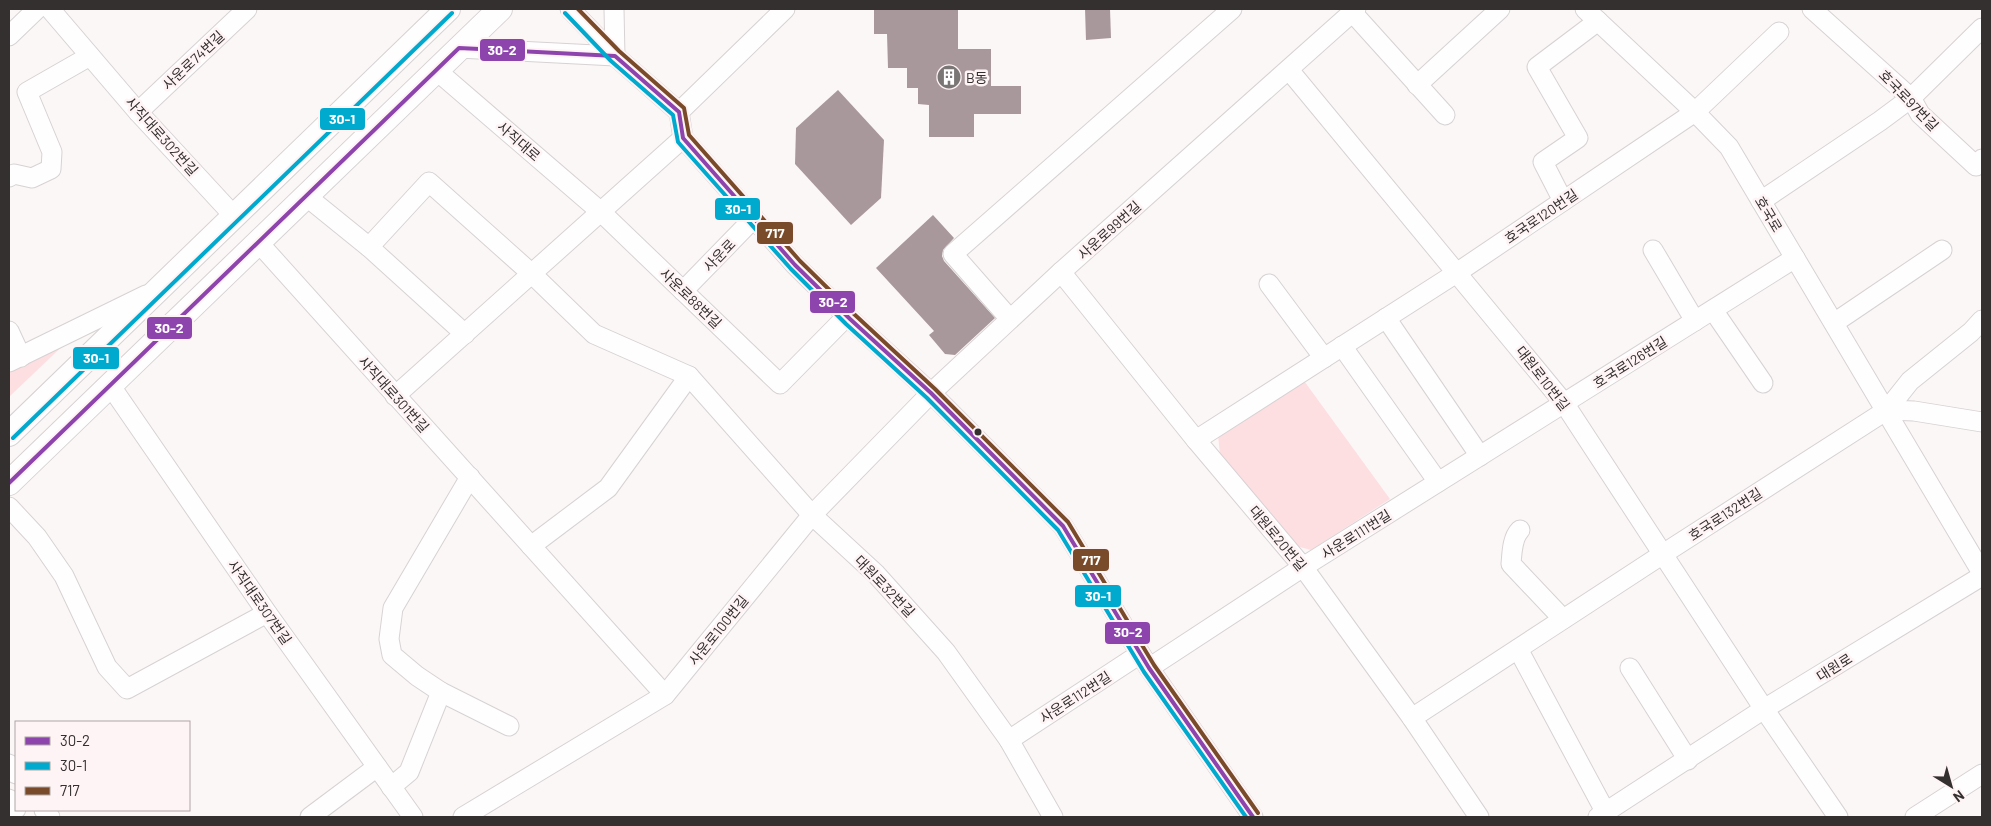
<svg xmlns="http://www.w3.org/2000/svg" width="1991" height="826" font-family="Barlow,'Noto Sans KR',sans-serif">
	<style>
		.green { fill: #fddfe2 }
		.building { fill: #a9989b }
		.lines { fill: none; stroke-linecap: round; stroke-linejoin: round }
		.minor-casing { stroke: #d7d2d3; stroke-width: 21 }
		.major-casing { stroke: #d7d2d3; stroke-width: 26 }
		.minor { stroke: #fffefe; stroke-width: 19 }
		.major { stroke: #fffefe; stroke-width: 24 }
		.bus-1-casing { stroke: #fff4f5; stroke-width: 8 }
		.bus-2-casing { stroke: #fff4f5; stroke-width: 8 }
		.bus-3-casing { stroke: #fff4f5; stroke-width: 8 }
		.bus-1 { stroke: #8e44ad; stroke-width: 4 }
		.bus-2 { stroke: #00a9ce; stroke-width: 4 }
		.bus-3 { stroke: #7a4b2a; stroke-width: 4 }
		.bus-dot { fill: #343030; stroke: #fff4f5; stroke-width: 2 }
		.labels { text-anchor: middle; dominant-baseline: central; stroke-width: 5; stroke-linejoin: round; paint-order: stroke }
		.street-label { font-size: 14px; fill: #343030; stroke: #fff4f5 }
		.poi-label { font-size: 14px; fill: #343030; stroke: #fff4f5; text-anchor: start }
		.line-badge { stroke: #fff4f5; stroke-width: 2 }
		.badge-label { font-size: 14px; text-anchor: middle; font-weight: bold; fill: #fff }
	</style>
	<rect width="100%" height="100%" fill="#fcf7f7"/>
	<g class="green">
		<path d="M72 337 9 397V364Z"/>
		<path d="M1302 378 1390 499 1311 550 1296 546 1220 455 1218 435Z"/>
	</g>
	<g class="building">
		<path d="M874 9H958V49H991V86H1021V114H974V137H929V105L918 104V88H907V68H888L887 34H874Z"/>
		<path d="M1085 9H1110L1111 38 1086 40Z"/>
		<path d="M838 90 884 140 881 198 851 225 795 164 796 128Z"/>
		<path d="M933 215 954 238 943 250 942 256 944 261 995 318 955 355 945 354 929 335 934 331 876 268Z"/>
	</g>
	<g class="lines">
		<defs>
			<g id="minor">
				<path d="M50 9 138 112 234 216"/>
				<path d="M570 9 615 56 679 112 683 138 795 265 850 319 931 393 1063 526 1149 668 1253 817"/>
				<path d="M614 9 615 56"/>
				<path d="M1585 9 1695 112 1729 147 1982 573"/>
				<path d="M1812 9 1911 98 1920 114 1976 166 1982 159"/>
				<path d="M1352 12 1445 115"/>
				<path d="M9 36 37 9"/>
				<path d="M459 48 615 56"/>
				<path d="M436 70 601 212 780 384 847 316"/>
				<path d="M1289 70 1564 403 1764 709 1838 817"/>
				<path d="M1417 85 1500 9"/>
				<path d="M138 112 247 9"/>
				<path d="M679 112 785 9"/>
				<path d="M9 177 14 174 32 178 51 169 52 152 27 92 90 56"/>
				<path d="M306 196 369 247 465 334"/>
				<path d="M1563 201 1543 162 1578 138 1537 67 1598 21"/>
				<path d="M1761 201 1880 121 1911 98 1982 28"/>
				<path d="M258 242 665 695"/>
				<path d="M369 247 429 182 532 274 594 334 689 376 812 515 876 574 946 652 1009 740 1053 817"/>
				<path d="M1653 250 1695 321"/>
				<path d="M1061 272 1196 440 1303 567 1412 718 1479 817"/>
				<path d="M1269 284 1324 358"/>
				<path d="M683 291 754 218"/>
				<path d="M1713 310 1763 383"/>
				<path d="M1386 318 1480 456"/>
				<path d="M1010 319 953 254 1232 9"/>
				<path d="M1834 323 1942 250"/>
				<path d="M9 331 21 357"/>
				<path d="M1342 346 1438 482"/>
				<path d="M9 362 146 295"/>
				<path d="M110 385 267 613 413 817"/>
				<path d="M395 396 683 138"/>
				<path d="M1887 410 1914 411 1982 422"/>
				<path d="M1196 440 1458 272 1695 112 1779 32"/>
				<path d="M9 507 37 537 64 576 107 667 127 689 267 613"/>
				<path d="M1520 530C1512 538 1512 553 1511 564L1563 619"/>
				<path d="M531 546 608 488 689 376"/>
				<path d="M1518 649 1606 813"/>
				<path d="M1149 668 1303 567 1795 258"/>
				<path d="M1630 668 1688 760"/>
				<path d="M441 692 509 726"/>
				<path d="M1412 718 1663 554 1887 410 1910 381 1971 332 1982 320"/>
				<path d="M1009 740 1140 654"/>
				<path d="M9 764 16 774"/>
				<path d="M391 787 409 772 441 692 417 676 392 655 389 639 393 608 470 477"/>
				<path d="M9 799 16 809"/>
				<path d="M44 810 50 817"/>
				<path d="M310 817 377 767"/>
				<path d="M463 817 665 695 812 515 931 393 1061 272 1356 9"/>
				<path d="M1598 817 1764 709 1982 576"/>
				<path d="M1915 817 1982 774"/>
			</g>
			<g id="major">
				<path d="M9 434 448 9"/>
				<path d="M9 483 500 9"/>
			</g>
		</defs>
		<use href="#minor" class="minor-casing"/>
		<use href="#major" class="major-casing"/>
		<use href="#minor" class="minor"/>
		<use href="#major" class="major"/>
		<defs>
			<path id="bus-1" d="M9 483 459 48 615 56 679 112 683 138 795 265 850 319 931 393 1063 526 1149 668 1253 817"/>
			<g id="bus-2">
				<path d="M565 13 611 61 673 115 678 142 791 269 846 324 927 398 1058 530 1144 672 1246 817"/>
				<path d="M13 438 452 13"/>
			</g>
			<path id="bus-3" d="M578 9 619 51 684 108 689 135 800 261 854 314 935 389 1068 522 1154 665 1258 813"/>
		</defs>
		<use href="#bus-1" class="bus-1-casing"/>
		<use href="#bus-2" class="bus-2-casing"/>
		<use href="#bus-3" class="bus-3-casing"/>
		<use href="#bus-1" class="bus-1"/>
		<use href="#bus-2" class="bus-2"/>
		<use href="#bus-3" class="bus-3"/>
	</g>
	<defs>
		<symbol id="building-disc" viewBox="-11 -11 22 22"><circle r="9.5" fill="#7a7676" stroke="#fff4f5"/><path d="M-4-6H4V6H1V3H-1V6H-4ZM-2.5-4.3h1.7v1.8h-1.7ZM.8-4.3h1.7v1.8H.8ZM-2.5-1h1.7V.8h-1.7ZM.8-1h1.7V.8H.8Z" fill="#fff"/></symbol>
	</defs>
	<g fill-rule="evenodd">
		<use href="#building-disc" x="935" y="63" width="28" height="28"/>
	</g>
	<circle class="bus-dot" cx="978" cy="432" r="4.5"/>
	<g class="labels">
		<g class="street-label">
			<text transform="translate(193 60) rotate(-43)">사운로74번길</text>
			<text transform="translate(1909 100) rotate(46)">호국로97번길</text>
			<text transform="translate(162 136) rotate(48)">사직대로302번길</text>
			<text transform="translate(519 141) rotate(41)">사직대로</text>
			<text transform="translate(1769 214) rotate(59)">호국로</text>
			<text transform="translate(1541 216) rotate(-34)">호국로120번길</text>
			<text transform="translate(1109 230) rotate(-42)">사운로99번길</text>
			<text transform="translate(719 255) rotate(-46)">사운로</text>
			<text transform="translate(691 298) rotate(44)">사운로88번길</text>
			<text transform="translate(1630 362) rotate(-32)">호국로126번길</text>
			<text transform="translate(1543 378) rotate(52)">대원로10번길</text>
			<text transform="translate(394 394) rotate(48)">사직대로301번길</text>
			<text transform="translate(1725 514) rotate(-33)">호국로132번길</text>
			<text transform="translate(1356 534) rotate(-32)">사운로111번길</text>
			<text transform="translate(1278 538) rotate(50)">대원로20번길</text>
			<text transform="translate(885 586) rotate(46)">대원로32번길</text>
			<text transform="translate(260 602) rotate(55)">사직대로307번길</text>
			<text transform="translate(718 630) rotate(-51)">사운로100번길</text>
			<text transform="translate(1834 667) rotate(-32)">대원로</text>
			<text transform="translate(1075 697) rotate(-33)">사운로112번길</text>
		</g>
		<g class="poi-label">
			<text x="966" y="77">B동</text>
		</g>
	</g>
	<g class="line-badge">
		<rect x="479" y="38" width="47" height="24" rx="5" fill="#8e44ad"/>
		<rect x="319" y="107" width="47" height="24" rx="5" fill="#00a9ce"/>
		<rect x="714" y="197" width="47" height="24" rx="5" fill="#00a9ce"/>
		<rect x="756" y="221" width="38" height="24" rx="5" fill="#7a4b2a"/>
		<rect x="809" y="290" width="47" height="24" rx="5" fill="#8e44ad"/>
		<rect x="146" y="316" width="47" height="24" rx="5" fill="#8e44ad"/>
		<rect x="72" y="346" width="48" height="24" rx="5" fill="#00a9ce"/>
		<rect x="1072" y="548" width="38" height="24" rx="5" fill="#7a4b2a"/>
		<rect x="1074" y="584" width="48" height="24" rx="5" fill="#00a9ce"/>
		<rect x="1104" y="621" width="47" height="24" rx="5" fill="#8e44ad"/>
	</g>
	<g class="badge-label">
		<text x="502" y="55">30-2</text>
		<text x="342" y="124">30-1</text>
		<text x="738" y="214">30-1</text>
		<text x="775" y="238">717</text>
		<text x="833" y="307">30-2</text>
		<text x="169" y="333">30-2</text>
		<text x="96" y="363">30-1</text>
		<text x="1091" y="565">717</text>
		<text x="1098" y="601">30-1</text>
		<text x="1128" y="637">30-2</text>
	</g>
	<rect width="1991" height="826" fill="none" stroke="#343030" stroke-width="20"/>
	<rect x="15" y="721" width="175" height="90" fill="#fff4f5" stroke="#aea6a6"/>
	<rect x="25" y="737" width="25" height="8" fill="#8e44ad" stroke="#aea6a6"/>
	<text x="60" y="746" font-size="15" fill="#343030">30-2</text>
	<rect x="25" y="762" width="25" height="8" fill="#00a9ce" stroke="#aea6a6"/>
	<text x="60" y="771" font-size="15" fill="#343030">30-1</text>
	<rect x="25" y="787" width="25" height="8" fill="#7a4b2a" stroke="#aea6a6"/>
	<text x="60" y="796" font-size="15" fill="#343030">717</text>
	<g transform="translate(1951 786) rotate(143)" stroke="#fff4f5" stroke-width="4" paint-order="stroke">
	<path d="M0-4L9 19L0 12L-9 19Z" fill="#343030"/>
	<text y="-8" font-size="14" font-weight="bold" text-anchor="middle" fill="#343030">N</text>
	</g>
</svg>
